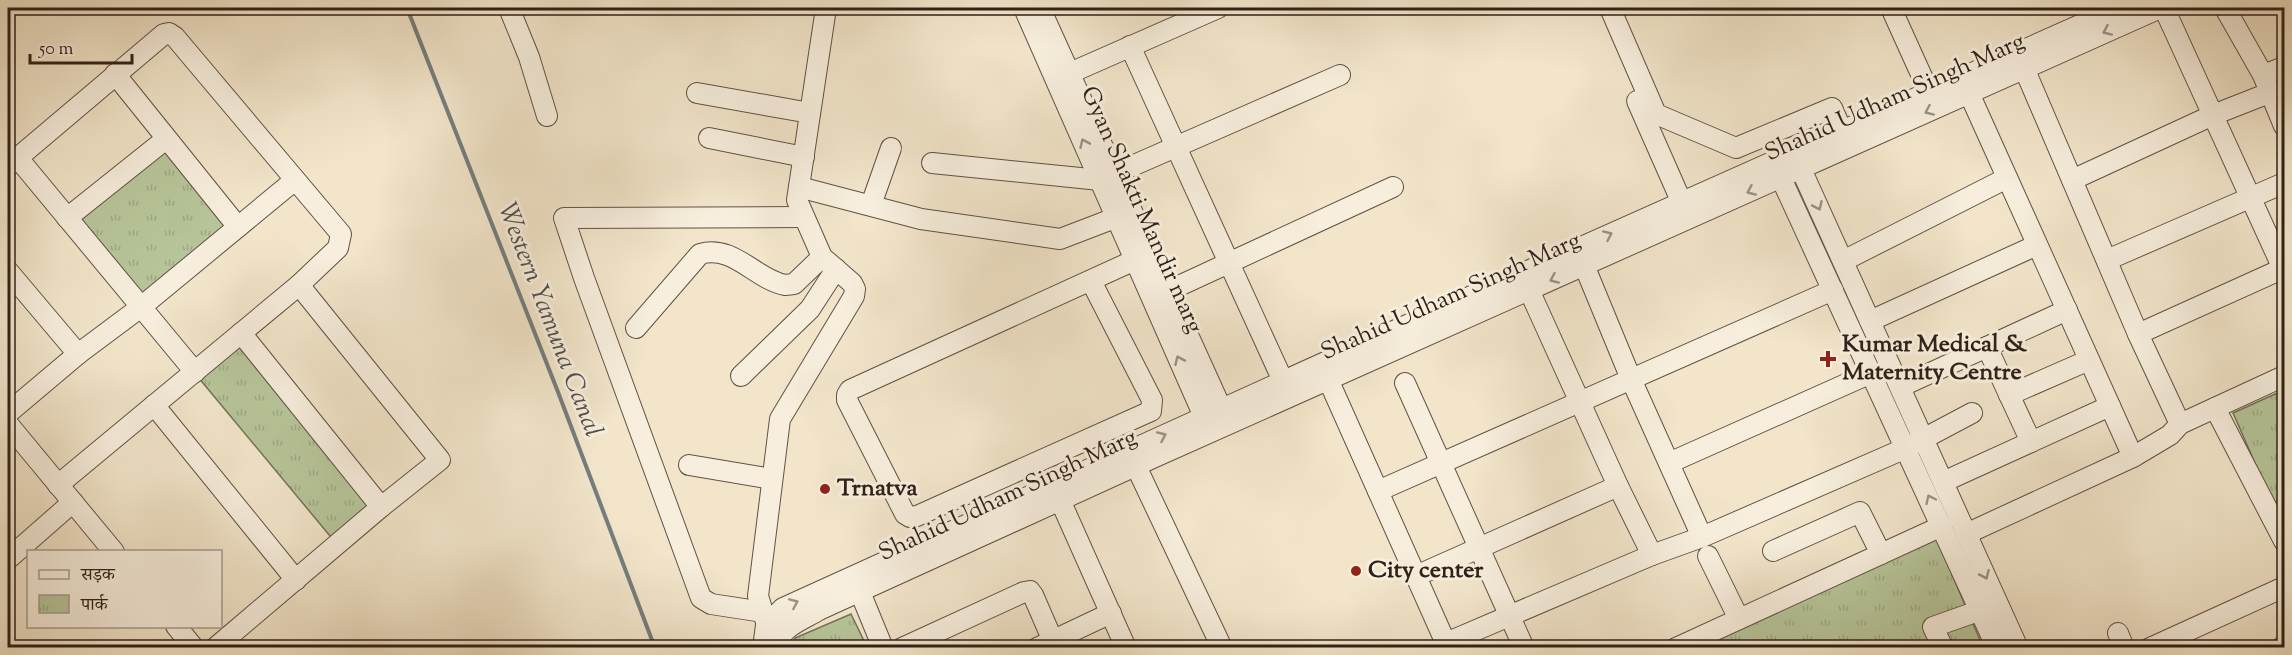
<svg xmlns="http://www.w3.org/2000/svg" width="2292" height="655" font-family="'Sorts Mill Goudy','Noto Serif Devanagari',serif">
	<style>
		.park { fill: url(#park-tufts); stroke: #73725a; stroke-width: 1.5 }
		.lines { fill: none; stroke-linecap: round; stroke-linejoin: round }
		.stream { stroke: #747e7e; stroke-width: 4 }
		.minor-casing { stroke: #605145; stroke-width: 22 }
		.minor { stroke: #f7eedd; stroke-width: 20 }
		.oneway { stroke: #9d9185 }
		.poi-dot { fill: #8f2418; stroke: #f7eedd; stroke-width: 2 }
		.labels { text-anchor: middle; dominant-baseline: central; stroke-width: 6; stroke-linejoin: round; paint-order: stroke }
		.street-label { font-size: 24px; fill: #2f2019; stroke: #f7eedd }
		.poi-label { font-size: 24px; font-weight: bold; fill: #2f2019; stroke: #f7eedd; text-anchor: start }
		.water-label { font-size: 26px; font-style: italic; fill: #524f4c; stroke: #f7eedd }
	</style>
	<defs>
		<pattern id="park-tufts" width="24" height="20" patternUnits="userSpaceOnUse" patternTransform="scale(1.5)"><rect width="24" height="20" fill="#b7c59a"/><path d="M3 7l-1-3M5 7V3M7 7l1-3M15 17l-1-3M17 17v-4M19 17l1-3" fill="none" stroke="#9ea984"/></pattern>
	</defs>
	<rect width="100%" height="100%" fill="#f2e5ca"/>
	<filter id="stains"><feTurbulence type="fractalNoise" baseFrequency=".00333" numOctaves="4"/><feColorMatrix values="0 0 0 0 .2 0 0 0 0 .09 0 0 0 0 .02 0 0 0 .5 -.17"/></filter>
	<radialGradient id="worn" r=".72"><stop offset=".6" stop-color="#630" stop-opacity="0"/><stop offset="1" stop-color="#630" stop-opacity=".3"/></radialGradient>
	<g class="park">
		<path d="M165 147 230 225 141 297 77 219Z"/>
		<path d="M240 342 377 507 335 542 198 377Z"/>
		<path d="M2284 390V529L2233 413Z"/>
		<path d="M1936 537 1983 647 1694 648Z"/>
		<path d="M851 614 867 647H792L795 638Z"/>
	</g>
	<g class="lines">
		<path class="stream" d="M407 8 558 392 655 648"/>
		<defs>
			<g id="minor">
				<path d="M509 8 529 57 547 116"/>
				<path d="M1024 8 1209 428"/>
				<path d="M1040 8 1227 421"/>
				<path d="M1610 8 1656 114 1736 148 1832 108 1842 131"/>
				<path d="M1891 8 1929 92"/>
				<path d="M2164 8 2284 271"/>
				<path d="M2225 8 2263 75 2284 126"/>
				<path d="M1130 46 1283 381"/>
				<path d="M2024 68 2138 334 2180 424"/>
				<path d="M1070 73 1218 8"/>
				<path d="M115 74 238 227"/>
				<path d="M2263 75 2284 67"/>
				<path d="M697 93 810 113"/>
				<path d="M1637 101 1682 203"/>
				<path d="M709 138 804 157"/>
				<path d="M17 157 195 372"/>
				<path d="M1796 158 2018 648"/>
				<path d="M932 163 1100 180 1340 75"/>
				<path d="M1775 165 1997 648"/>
				<path d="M8 166 164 34 169 33 175 37 341 234 338 248 299 285 58 485"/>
				<path d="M2072 180 2213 115 2269 93"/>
				<path d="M799 187 921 219 1060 239 1128 213"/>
				<path d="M871 205 891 148"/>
				<path d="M67 218 166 139"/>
				<path d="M2107 260 2284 183"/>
				<path d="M1843 261 2007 178"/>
				<path d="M1584 265 1631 379 1702 537"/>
				<path d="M8 271 78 354"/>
				<path d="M1091 281 1152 400 1151 411 917 516 910 517 905 514 847 400V395L850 390 1135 260"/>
				<path d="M1529 290 1618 486 1652 555"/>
				<path d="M1168 291 1393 187"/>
				<path d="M1870 321 2037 245"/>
				<path d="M636 328 700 254C733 244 755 279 785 285L794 284 822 257"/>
				<path d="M241 333 381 507 440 460 299 285"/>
				<path d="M2138 334 2284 268"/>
				<path d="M1987 347 2031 442"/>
				<path d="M1323 368 1448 648"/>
				<path d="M741 376 810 309 836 269"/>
				<path d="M1405 383 1524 648"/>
				<path d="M1900 387 2067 310"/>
				<path d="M2009 395 2089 360"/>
				<path d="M154 405 296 580"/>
				<path d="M2215 408 2284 541"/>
				<path d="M8 413 78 354 141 307 295 180"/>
				<path d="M8 424 114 552"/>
				<path d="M2133 457 2170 435 2180 424 2284 376"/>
				<path d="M1669 463 1871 373"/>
				<path d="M689 465 772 479"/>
				<path d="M1136 466 1222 648"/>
				<path d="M1943 482 2110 406"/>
				<path d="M1056 491 1126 648"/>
				<path d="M1378 491 1833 290"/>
				<path d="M1966 534 2133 457 1969 93"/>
				<path d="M1773 551 1860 512 1881 554"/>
				<path d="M1708 556 1739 619"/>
				<path d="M8 559 73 502"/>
				<path d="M1416 576 1618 486"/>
				<path d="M860 592 883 648"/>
				<path d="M763 612 711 604 701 598 584 278 564 218 804 217"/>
				<path d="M766 622 758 596 780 419 854 296 855 289 852 283 822 257 797 200 826 8"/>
				<path d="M176 626 194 648"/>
				<path d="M2118 633 2124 648"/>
				<path d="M1446 643 1652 555 1702 537 1906 448 1972 413"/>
				<path d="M215 648 381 507"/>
				<path d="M763 648 766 625 783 608 1449 306 2118 8"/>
				<path d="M776 648C779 627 803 620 819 610L1155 457 2160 8"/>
				<path d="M902 648 1024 592 1030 591 1033 595 1056 648"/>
				<path d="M1037 648 1111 613"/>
				<path d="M1676 648 1942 526"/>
				<path d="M1943 648 1933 627 1981 610"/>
				<path d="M2150 648 2284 587"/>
				<path d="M2281 648 2284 646"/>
			</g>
		</defs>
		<use href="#minor" class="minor-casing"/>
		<use href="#minor" class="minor"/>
	</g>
	<defs><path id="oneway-chevron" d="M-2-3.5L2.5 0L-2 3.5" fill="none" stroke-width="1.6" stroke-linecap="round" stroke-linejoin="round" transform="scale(1.5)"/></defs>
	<g class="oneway">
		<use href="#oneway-chevron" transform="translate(2107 31) rotate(156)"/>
		<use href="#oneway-chevron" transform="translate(1929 111) rotate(156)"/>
		<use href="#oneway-chevron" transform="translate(1084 143) rotate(-114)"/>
		<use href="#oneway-chevron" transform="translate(1751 191) rotate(156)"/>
		<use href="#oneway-chevron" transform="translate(1818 206) rotate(66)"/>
		<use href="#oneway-chevron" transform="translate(1608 235) rotate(-24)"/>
		<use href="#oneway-chevron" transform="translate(1554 279) rotate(156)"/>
		<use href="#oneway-chevron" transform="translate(1179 360) rotate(-114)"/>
		<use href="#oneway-chevron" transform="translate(1162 436) rotate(-24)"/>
		<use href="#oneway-chevron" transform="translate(1930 499) rotate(-115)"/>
		<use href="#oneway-chevron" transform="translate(1985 575) rotate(66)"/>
		<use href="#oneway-chevron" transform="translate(794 603) rotate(-23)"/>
	</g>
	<g class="poi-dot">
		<path d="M1825 350h6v6h6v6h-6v6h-6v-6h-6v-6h6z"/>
		<circle cx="825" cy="489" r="6"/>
		<circle cx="1356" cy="571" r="6"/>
	</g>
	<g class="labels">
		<g class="street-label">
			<text transform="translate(1895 98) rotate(-24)">Shahid Udham Singh Marg</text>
			<text transform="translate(1141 210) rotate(66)">Gyan Shakti Mandir marg</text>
			<text transform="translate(1451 297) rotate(-24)">Shahid Udham Singh Marg</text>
			<text transform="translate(1008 496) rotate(-25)">Shahid Udham Singh Marg</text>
		</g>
		<g class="poi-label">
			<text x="1842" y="345">Kumar Medical &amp;<tspan x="1842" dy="28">Maternity Centre</tspan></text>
			<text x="837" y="489">Trnatva</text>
			<text x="1368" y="571">City center</text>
		</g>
		<g class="water-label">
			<text transform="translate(549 320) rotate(69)">Western Yamuna Canal</text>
		</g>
	</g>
	<rect width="2292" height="655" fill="none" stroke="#f2e5ca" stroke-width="30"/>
	<rect x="9" y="9" width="2274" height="637" fill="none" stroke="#2f2019" stroke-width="3"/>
	<rect x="15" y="15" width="2262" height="625" fill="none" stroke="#2f2019" stroke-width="1.5"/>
	<rect x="27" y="550" width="195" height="78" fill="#f7eedd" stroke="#a79c8f" stroke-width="1.5"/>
	<rect x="39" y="570" width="30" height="9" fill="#f7eedd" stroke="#a79c8f" stroke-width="1.5"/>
	<text x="81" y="580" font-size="18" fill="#2f2019">सड़क</text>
	<rect x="39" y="595" width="30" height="18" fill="url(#park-tufts)" stroke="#a79c8f" stroke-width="1.5"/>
	<text x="81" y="610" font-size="18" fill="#2f2019">पार्क</text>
	<path d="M30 54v9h102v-9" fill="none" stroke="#2f2019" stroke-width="3"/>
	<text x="39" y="54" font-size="18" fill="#2f2019" stroke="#f7eedd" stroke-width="4.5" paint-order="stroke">50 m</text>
	<rect width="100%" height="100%" filter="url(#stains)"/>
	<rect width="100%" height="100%" fill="url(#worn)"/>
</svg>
